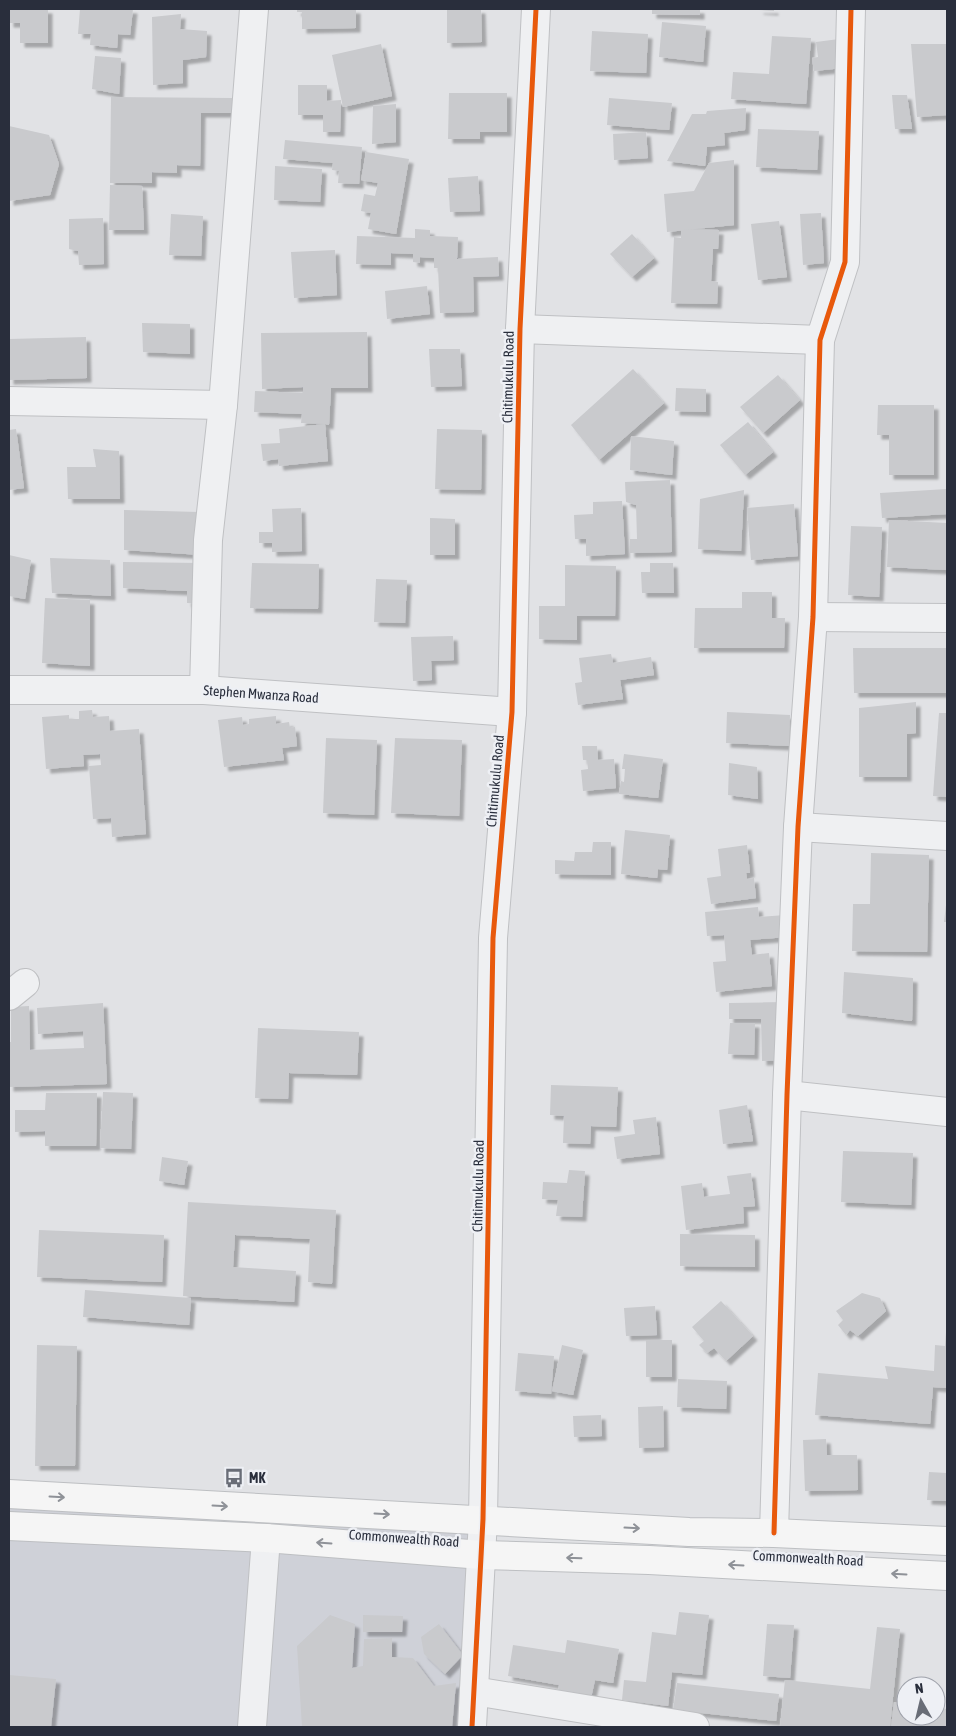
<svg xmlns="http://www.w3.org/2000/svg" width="956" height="1736" font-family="'Asap Condensed',sans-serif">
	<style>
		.built { fill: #cfd1d8 }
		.building { fill: #c9cacd; filter: url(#shadow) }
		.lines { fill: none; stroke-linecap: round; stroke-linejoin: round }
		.minor-casing { stroke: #bfc0c3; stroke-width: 30 }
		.major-casing { stroke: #bdbfc2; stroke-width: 30 }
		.minor { stroke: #eff0f2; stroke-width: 28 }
		.major { stroke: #f5f5f5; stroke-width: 28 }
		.cycleway-casing { stroke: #eef0f5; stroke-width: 8 }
		.cycleway { stroke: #e8590c; stroke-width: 5 }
		.oneway { stroke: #8f9298 }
		.labels { text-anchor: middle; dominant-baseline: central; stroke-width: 5; stroke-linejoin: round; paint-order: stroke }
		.street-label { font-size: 14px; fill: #292e3c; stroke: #eef0f5 }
		.poi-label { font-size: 14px; font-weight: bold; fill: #292e3c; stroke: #eef0f5; text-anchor: start }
	</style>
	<defs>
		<filter id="shadow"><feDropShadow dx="4.5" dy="4.5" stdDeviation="1" flood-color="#0004"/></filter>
	</defs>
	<rect width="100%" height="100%" fill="#e1e2e5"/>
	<path class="built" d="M9 1507 488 1532 478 1727H9Z"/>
	<g class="building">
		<path d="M9 9H48V43H20V23H9Z"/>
		<path d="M80 9H133L130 35 118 34 117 48 90 45 91 34H78Z"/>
		<path d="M297 9H356V28L302 29V12H297Z"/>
		<path d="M447 9H481L482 42 447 43Z"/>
		<path d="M652 9H700V15L652 14Z"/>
		<path d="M759 9H774V11L759 10Z"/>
		<path d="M181 14 180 29 207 31 206 57 183 60V83L153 85 152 17Z"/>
		<path d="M662 22 706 26 703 62 659 57Z"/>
		<path d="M592 31 648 34 646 73 590 71Z"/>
		<path d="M772 36 811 38 806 104 731 99 733 72 769 74Z"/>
		<path d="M839 39 843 68 814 71 812 58 818 57 816 42Z"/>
		<path d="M381 44 392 96 343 107 332 55Z"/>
		<path d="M911 44H947V115L917 117Z"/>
		<path d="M95 56 121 58 119 94 92 89Z"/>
		<path d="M298 85H327V101L341 100 340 132H323V115H298Z"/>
		<path d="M449 93H507V132H480V139H448Z"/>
		<path d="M892 95H907L912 129H895Z"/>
		<path d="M111 97 233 98V113H201L200 166 177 165V173L152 172V183H110Z"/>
		<path d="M609 98 672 103 669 130 607 125Z"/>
		<path d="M396 104V142L372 144 373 106Z"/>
		<path d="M746 108 745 130 724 133 725 145 707 147 705 166 667 161 692 114H706L707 111Z"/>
		<path d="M9 126 49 135 59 164 50 195 9 201Z"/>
		<path d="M758 129 819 131 817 170 756 167Z"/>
		<path d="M646 132 648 158 614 160 613 134Z"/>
		<path d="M285 140 362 147 359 184 338 183 339 171 332 170 333 163 283 159Z"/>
		<path d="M366 152 409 159 396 234 368 229 371 213 361 211 364 194 375 196 378 183 361 180Z"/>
		<path d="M734 160V225L667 232 664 194 694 191 709 163Z"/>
		<path d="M275 166 322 169 320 202 274 200Z"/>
		<path d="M478 176 480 211 450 212 448 178Z"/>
		<path d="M110 185 142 186 144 230H109Z"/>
		<path d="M821 213 824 263 803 265 800 214Z"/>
		<path d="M171 214 203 216 201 256 169 255Z"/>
		<path d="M103 218 104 264 79 265 78 251 69 249V219Z"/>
		<path d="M779 221 787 277 758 280 751 224Z"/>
		<path d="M415 229 430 230V236L458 237 457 259 498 257 499 276 473 277 474 312 440 313 438 268H434V258L420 257V263L413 262V254L391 253V265L356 264 357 236 415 238Z"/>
		<path d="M681 229 719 230 718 249H713L711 281 718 282 717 304 671 303 674 237 681 238Z"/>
		<path d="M632 234 654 258 632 277 610 254Z"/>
		<path d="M335 250 337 295 294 298 291 252Z"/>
		<path d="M427 286 430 314 387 319 385 291Z"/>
		<path d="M142 323 190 324V354L143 352Z"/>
		<path d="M367 332 368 388H331L329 425 325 424 328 461 279 466 278 459 263 461 261 444 280 443 279 429 325 424 301 423 302 414 254 412 255 391 303 393V387L262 389 261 333Z"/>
		<path d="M86 337 87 378 9 380V339Z"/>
		<path d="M429 349H460L462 386 431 387Z"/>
		<path d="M633 369 664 403 599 460 571 425Z"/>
		<path d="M778 375 800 400 763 433 740 407Z"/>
		<path d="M676 388 706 389V412L675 411Z"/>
		<path d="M878 405H934V475H889V435H877Z"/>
		<path d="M748 422 773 452 745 475 720 445Z"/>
		<path d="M16 429 24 488 9 490V430Z"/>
		<path d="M437 429 482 430 481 490 435 489Z"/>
		<path d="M631 436 674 441 672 475 630 470Z"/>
		<path d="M93 449 119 451 120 499H68L67 467H96Z"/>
		<path d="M670 480 672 552 630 553V539H637L636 505 626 502 625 482Z"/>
		<path d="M947 489V514L882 518 880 493Z"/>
		<path d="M744 490 741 551 698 549 700 499Z"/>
		<path d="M622 501 625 554 586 556V539H575L574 515 593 514V502Z"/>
		<path d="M794 504 798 556 751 560 747 508Z"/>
		<path d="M301 508 302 551 272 552V543H259V532H273L272 509Z"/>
		<path d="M124 510 199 512 202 555 124 550Z"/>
		<path d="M430 518 455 519V555H430Z"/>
		<path d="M889 520 947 523V570L887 567Z"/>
		<path d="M851 526 882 527 879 597 848 595Z"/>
		<path d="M9 555 31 560 25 599 9 596Z"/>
		<path d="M50 558 110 560 111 596 52 593Z"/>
		<path d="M123 562 201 563 202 604 187 603V591L123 588Z"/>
		<path d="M252 563 319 564 318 609 250 608Z"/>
		<path d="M650 563H673L674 593H642L641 572H650Z"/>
		<path d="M565 565 616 566 615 616H577V640L539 639V606H565Z"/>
		<path d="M376 579 407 580 405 623 374 622Z"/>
		<path d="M742 592H772V618H785L784 648H694L695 608H742Z"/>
		<path d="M45 598 90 600V666L42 663Z"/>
		<path d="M453 636 454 660 431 661 432 680 413 681 411 637Z"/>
		<path d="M853 648H947V693H854Z"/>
		<path d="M611 654 613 663 651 657 654 675 620 680 623 699 578 705 575 683 582 682 579 658Z"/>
		<path d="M916 702V733L907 734V777H859V708Z"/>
		<path d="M92 710 93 717 109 716 110 731 139 729 146 834 112 837 111 818 93 819 89 766 101 765 100 754 83 755 84 766 46 769 42 717 69 715V719H79V711Z"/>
		<path d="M727 712 790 715 789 746 726 743Z"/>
		<path d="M939 713H947V797L933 796Z"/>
		<path d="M276 716V724L289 722 290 728 295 727 297 746 282 748 284 760 224 767 218 720 242 717 243 725 249 724V719Z"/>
		<path d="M326 738 377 740 374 815 323 813Z"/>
		<path d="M395 738 462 740 459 816 391 813Z"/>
		<path d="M582 746H597L598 760 614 759 616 788 583 791 581 770 588 769 587 760H583Z"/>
		<path d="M624 754 663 759 658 798 619 794 621 781 624 782 625 769H622Z"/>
		<path d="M729 763 757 767 758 799 728 795Z"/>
		<path d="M625 830 670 835 667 870 658 869 657 878 621 874Z"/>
		<path d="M593 842H611V875L555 874V860L574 861 575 852H592Z"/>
		<path d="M747 845 750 873H746L747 879 754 878 756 898 711 904 707 878 721 876 718 849Z"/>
		<path d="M871 853 929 855 927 952 852 951 853 904H870Z"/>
		<path d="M946 905H947V922H944Z"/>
		<path d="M758 907 759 917 785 915 787 937 750 940 752 955 769 953 772 986 716 992 713 962 726 961 724 935 707 936 705 912Z"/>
		<path d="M844 972 913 978 912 1021 842 1013Z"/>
		<path d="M786 1002 787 1060 762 1061 761 1019H729V1003Z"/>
		<path d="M103 1003 107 1084 9 1087V1042H11V1007L29 1006 30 1050 84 1048 83 1031 38 1034 37 1008Z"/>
		<path d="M730 1023H755L754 1055 728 1054Z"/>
		<path d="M258 1028 359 1032 357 1075 289 1073 288 1099 255 1098Z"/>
		<path d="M551 1085 618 1087 616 1127 591 1126 590 1144 563 1143 564 1116 550 1115Z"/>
		<path d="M103 1092 133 1093 131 1149 100 1148Z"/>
		<path d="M46 1093H97L96 1146H45V1131L15 1132V1110H45Z"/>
		<path d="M747 1105 753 1141 723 1144 719 1110Z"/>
		<path d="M656 1117 660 1154 617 1159 614 1137 635 1134 633 1120Z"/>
		<path d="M843 1151 913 1153 911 1205 841 1202Z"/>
		<path d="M162 1157 188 1161 184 1185 159 1181Z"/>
		<path d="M569 1170 585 1171 582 1217 556 1216 558 1200 542 1199 543 1182 567 1183Z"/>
		<path d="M751 1173 755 1206 743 1207 744 1223 686 1230 681 1186 702 1183 704 1197 730 1194 727 1176Z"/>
		<path d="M188 1202 336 1210 332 1284 308 1282 310 1239 235 1235 233 1267 296 1271 294 1302 183 1296Z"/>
		<path d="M39 1230 164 1235 162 1282 37 1277Z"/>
		<path d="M680 1234 755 1235V1267L680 1266Z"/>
		<path d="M85 1290 191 1298 189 1325 83 1317Z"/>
		<path d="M862 1293 880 1298 886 1311 858 1336 850 1330 846 1335 838 1325 843 1320 836 1311Z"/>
		<path d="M721 1301 753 1336 726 1361 714 1348 707 1353 699 1345 704 1341 692 1327Z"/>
		<path d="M655 1306 657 1335 626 1336 624 1308Z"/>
		<path d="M946 1332H947V1388L933 1387 930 1424 815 1415 818 1373 888 1379 885 1366 934 1371 935 1345 945 1346Z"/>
		<rect x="646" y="1340" width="26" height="37"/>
		<path d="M37 1345 77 1346 75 1466H35Z"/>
		<path d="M562 1345 583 1350 573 1395 552 1391Z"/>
		<path d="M518 1353 554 1356 551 1394 515 1391Z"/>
		<path d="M678 1379 727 1381 726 1409 677 1407Z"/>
		<path d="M663 1406 664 1447 639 1448 638 1407Z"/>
		<path d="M601 1415 602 1436 574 1437 573 1416Z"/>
		<path d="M826 1439 827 1455H857L858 1490 805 1491 803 1440Z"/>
		<path d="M929 1472 947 1473V1501L927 1500Z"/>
		<path d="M679 1612 709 1615 702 1675 672 1672 668 1706 622 1700 624 1680 646 1682 652 1632 676 1635Z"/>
		<path d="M330 1615 355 1624 352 1668 363 1666 364 1639 392 1638V1657L413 1658 434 1686 456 1683 452 1727H302L297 1646Z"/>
		<path d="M363 1615 403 1616 402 1632H363Z"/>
		<path d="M439 1624 463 1655 445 1674 424 1654 421 1637Z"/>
		<path d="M767 1624 794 1625 790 1678 763 1676Z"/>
		<path d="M877 1627 900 1629 890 1727H780L785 1680 870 1689Z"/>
		<path d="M567 1640 619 1649 613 1683 595 1680 591 1698 558 1692 559 1685 508 1676 513 1645 565 1653Z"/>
		<path d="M9 1675 56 1679 51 1727H9Z"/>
		<path d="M677 1683 779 1694 776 1721 673 1710Z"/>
		<path d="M894 1702 906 1703V1716H936V1707L947 1709V1727H891Z"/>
	</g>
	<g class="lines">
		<defs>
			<g id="minor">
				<path d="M520 329 820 340"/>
				<path d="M9 401 223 405"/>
				<path d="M813 617 947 618"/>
				<path d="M9 690H204L512 712"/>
				<path d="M204 690 208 540 223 405 254 9"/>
				<path d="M798 827 947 836"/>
				<path d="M9 996 25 983"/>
				<path d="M787 1095 947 1112"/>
				<path d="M774 1533 787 1095 798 827 813 617 820 340 845 262 851 9"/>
				<path d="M474 1691 695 1727"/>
				<path d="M252 1727 266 1538"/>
				<path d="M472 1727 483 1519 493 938 512 712 520 329 536 9"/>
			</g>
			<g id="major">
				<path d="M9 1494 689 1532 774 1533 947 1541"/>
				<path d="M9 1526 266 1538 482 1555 649 1560 947 1576"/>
			</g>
		</defs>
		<use href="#minor" class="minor-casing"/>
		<use href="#major" class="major-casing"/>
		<use href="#minor" class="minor"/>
		<use href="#major" class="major"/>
		<defs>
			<g id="cycleway">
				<path d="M774 1533 787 1095 798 827 813 617 820 340 845 262 851 9"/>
				<path d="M472 1727 483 1519 493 938 512 712 520 329 536 9"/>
			</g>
		</defs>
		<use href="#cycleway" class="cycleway-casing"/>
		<use href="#cycleway" class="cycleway"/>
	</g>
	<defs><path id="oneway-shaft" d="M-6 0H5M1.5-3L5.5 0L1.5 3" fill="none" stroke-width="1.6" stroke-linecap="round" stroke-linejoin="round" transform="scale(1.25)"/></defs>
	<g class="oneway">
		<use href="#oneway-shaft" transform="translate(57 1497) rotate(3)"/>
		<use href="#oneway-shaft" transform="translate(220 1506) rotate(3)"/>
		<use href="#oneway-shaft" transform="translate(382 1514) rotate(3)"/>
		<use href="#oneway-shaft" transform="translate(632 1528) rotate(3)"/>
		<use href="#oneway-shaft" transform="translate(324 1543) rotate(-176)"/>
		<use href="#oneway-shaft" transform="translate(574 1558) rotate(-178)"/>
		<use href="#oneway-shaft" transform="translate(736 1565) rotate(-177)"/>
		<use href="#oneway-shaft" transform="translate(899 1574) rotate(-177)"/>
	</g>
	<defs>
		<symbol id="bus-bare" viewBox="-9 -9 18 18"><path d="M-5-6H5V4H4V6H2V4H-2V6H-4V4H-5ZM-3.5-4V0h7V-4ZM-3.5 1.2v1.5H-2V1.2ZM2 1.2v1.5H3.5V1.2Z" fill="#696d77" stroke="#eef0f5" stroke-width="2.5" paint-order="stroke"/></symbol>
	</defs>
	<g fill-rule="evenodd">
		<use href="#bus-bare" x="220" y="1464" width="28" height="28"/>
	</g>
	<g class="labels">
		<g class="street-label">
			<text transform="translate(508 377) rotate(-89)">Chitimukulu Road</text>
			<text transform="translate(261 694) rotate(4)">Stephen Mwanza Road</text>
			<text transform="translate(495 781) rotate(-85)">Chitimukulu Road</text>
			<text transform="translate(478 1186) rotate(-89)">Chitimukulu Road</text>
			<text transform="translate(404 1538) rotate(4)">Commonwealth Road</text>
			<text transform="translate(808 1558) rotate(3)">Commonwealth Road</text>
		</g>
		<g class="poi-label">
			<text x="249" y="1478">MK</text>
		</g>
	</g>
	<rect width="956" height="1736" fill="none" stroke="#292e3c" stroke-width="20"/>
	<g transform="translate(921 1701) rotate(352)"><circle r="24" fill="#eef0f5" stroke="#9fa2ab"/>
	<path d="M0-4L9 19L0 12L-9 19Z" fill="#696d77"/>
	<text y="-8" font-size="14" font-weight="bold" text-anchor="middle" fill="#292e3c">N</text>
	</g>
</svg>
